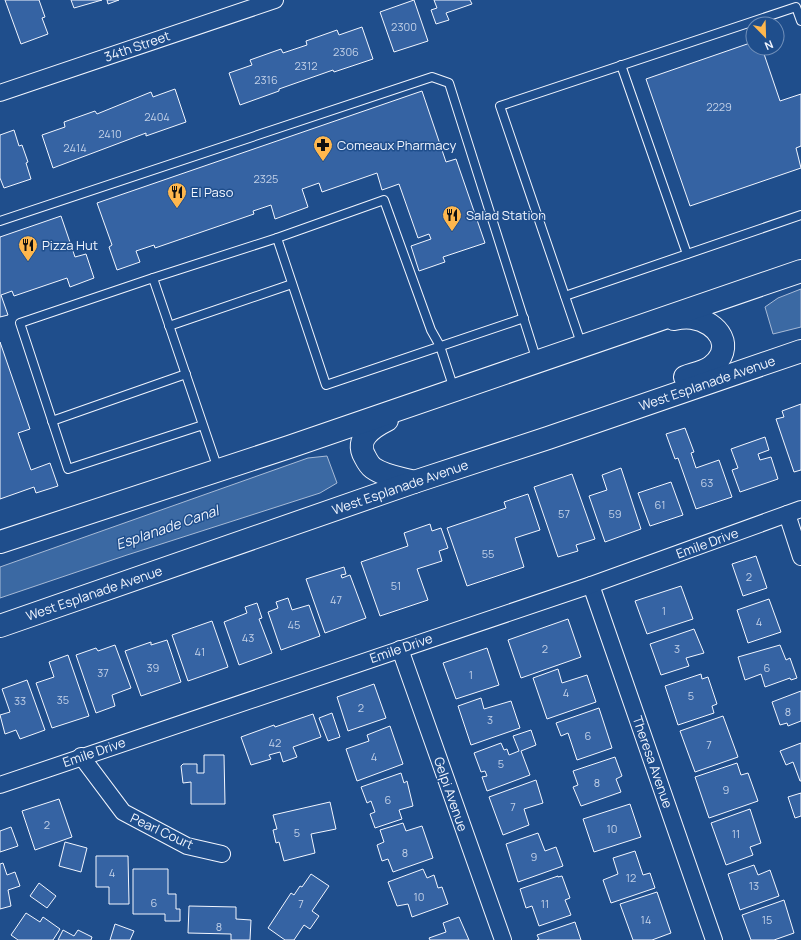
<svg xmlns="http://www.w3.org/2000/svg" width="801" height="940" font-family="Manrope,sans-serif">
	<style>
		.water { fill: #3b69a3; stroke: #a8bbd7 }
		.building { fill: #3563a3; stroke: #f2f6ff }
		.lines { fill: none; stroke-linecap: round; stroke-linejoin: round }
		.service-casing { stroke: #f2f6ff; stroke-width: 10 }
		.minor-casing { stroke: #f2f6ff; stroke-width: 18 }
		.secondary-casing { stroke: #f2f6ff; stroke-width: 24 }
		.service { stroke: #1f4e8c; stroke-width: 8 }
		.minor { stroke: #1f4e8c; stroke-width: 16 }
		.secondary { stroke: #1f4e8c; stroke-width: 22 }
		.labels { text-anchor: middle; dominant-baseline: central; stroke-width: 3; stroke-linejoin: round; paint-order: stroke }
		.number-label { font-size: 11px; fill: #c3d1e8 }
		.street-label { font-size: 13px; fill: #f2f6ff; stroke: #1f4e8c }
		.poi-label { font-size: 13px; fill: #f2f6ff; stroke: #1f4e8c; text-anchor: start }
		.water-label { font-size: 14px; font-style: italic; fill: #f2f6ff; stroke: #1f4e8c }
	</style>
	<rect width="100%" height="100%" fill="#1f4e8c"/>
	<g class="water">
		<path d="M801 289V327L773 334 765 307 778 298Z"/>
		<path d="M327 456 337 483 320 493 127 555 0 598V567L308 458Z"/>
	</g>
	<g class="building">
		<path d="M5 0H39L45 17 42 18 48 34 21 44Z"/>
		<path d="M71 0H102L74 8Z"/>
		<path d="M107 0H119L108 4Z"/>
		<path d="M414 0 428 41 394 52 380 12Z"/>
		<path d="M434 0H470L472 4 446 13 449 20 436 24 431 10 437 8Z"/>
		<path d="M362 27 373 59 334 72 333 70 279 89V91L240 105 229 73 252 65 250 60 281 49 283 53 307 45 306 41 337 30 339 35Z"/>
		<path d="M753 42V48H762L780 101 801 94V146L796 148 801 168 690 206 646 79Z"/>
		<path d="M175 89 186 122 146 136V133L53 168 42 135 65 127 64 122 95 111 97 114 151 92 153 97Z"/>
		<path d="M422 91 446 162 456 159 485 243 443 257 445 262 419 271 411 246 431 239 429 234 418 238 399 184 382 190 377 173 322 192 319 183 302 189 308 207 275 219 271 205 253 211 254 214 155 248 154 245 136 251 140 262 117 270 109 247 112 245 97 203Z"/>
		<path d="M14 130 19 146 22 145 28 162 26 163 31 179 4 188 0 178V135Z"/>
		<path d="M61 216 75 257 86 254 94 278 70 287 67 278 14 296 12 291 1 295 8 315 0 317V237Z"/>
		<path d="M0 342 30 429 18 433 31 470 50 463 58 486 36 493 34 487 0 499Z"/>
		<path d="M801 404V470L794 472 776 419 784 417 782 411Z"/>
		<path d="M685 428 694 452 691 453 696 468 719 460 732 497 696 509 678 458 675 459 666 434Z"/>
		<path d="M765 437 769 450 758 454 760 460 771 457 778 479 740 492 732 470 738 468 731 449Z"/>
		<path d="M621 468 641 529 605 542 589 496 607 490 602 475Z"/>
		<path d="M572 474 595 539 576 545 578 551 558 557 534 487Z"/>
		<path d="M671 482 683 515 650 526 638 493Z"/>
		<path d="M528 494 540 530 515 538 524 567 467 586 447 528 506 508 504 502Z"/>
		<path d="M430 524 432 531 441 528 448 548 439 551 442 561 417 569 428 600 380 616 361 562 408 546 404 533Z"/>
		<path d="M756 556 767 588 743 596 732 564Z"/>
		<path d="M344 567 346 574 341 575 342 578 350 575 366 618 325 633 306 579Z"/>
		<path d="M681 586 693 619 647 634 635 601Z"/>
		<path d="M288 598 292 610 309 605 320 636 281 650 268 612 278 608 276 602Z"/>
		<path d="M769 599 781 632 748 643 737 610Z"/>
		<path d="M257 603 262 618 259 619 272 653 239 665 224 622 247 613 245 607Z"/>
		<path d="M568 619 581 657 521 678 508 640Z"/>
		<path d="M212 621 228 667 188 681 172 635Z"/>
		<path d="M694 629 704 653 686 658 689 666 661 675 650 644Z"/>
		<path d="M167 640 181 682 141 696 125 651 151 642V645Z"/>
		<path d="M115 645 131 688 112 695 115 706 96 713 76 655 96 648 98 651Z"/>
		<path d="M780 645 786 660 790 658 797 678 791 680 790 678 765 687 761 674 745 680 738 657Z"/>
		<path d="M487 648 499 685 456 699 443 663Z"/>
		<path d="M68 655 89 716 52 728 36 683 54 677 49 662Z"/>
		<path d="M558 669 562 683 587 675 596 702 547 719 533 678Z"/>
		<path d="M701 674 702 679 708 677 717 704 712 706 714 713 678 725 665 686Z"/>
		<path d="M27 680 45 730 20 739 16 730 5 734 0 715 10 712 2 689Z"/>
		<path d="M374 684 386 718 348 731 337 697Z"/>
		<path d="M801 691V721L788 726 787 723 780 725 772 702Z"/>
		<path d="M481 698 484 709 511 701 520 728 471 745 458 706Z"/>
		<path d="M599 708 612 748 577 760 568 733 561 736 556 723Z"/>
		<path d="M332 713 340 737 328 741 319 718Z"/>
		<path d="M313 714 321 737 293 747 297 757 283 762 280 752 269 755 271 759 251 765 241 737 274 725 275 727Z"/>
		<path d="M723 716 738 757 695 772 680 731Z"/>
		<path d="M390 726 403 764 357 781 346 749 369 741 367 735Z"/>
		<path d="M531 730 536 745 521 751 530 775 487 791 482 777 487 776 485 771 481 772 474 753 501 743 504 750 507 749 509 755 519 751 513 736Z"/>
		<path d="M801 743V781H800L793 762 786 765 780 751Z"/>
		<path d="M204 755H224L225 804H191V782L183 783 181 766 183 764H197V773H204Z"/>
		<path d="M615 757 622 776 616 779 621 792 581 806 573 787 578 785 573 771Z"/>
		<path d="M737 763 741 775 748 773 758 801 709 818 695 777Z"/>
		<path d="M401 773 404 783 407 781 413 806 399 810 402 819 375 828 370 814 375 812 371 801 367 803 361 787Z"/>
		<path d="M536 780 543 803 524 809 529 825 503 835 489 797Z"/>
		<path d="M801 793V816L795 818 788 797Z"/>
		<path d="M59 799 72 837 35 850 22 811Z"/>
		<path d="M330 802 336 829 311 834 315 853 284 861 279 842 276 843 273 830 277 829 273 815Z"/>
		<path d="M630 804 641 837 594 852 583 819Z"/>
		<path d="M750 809 761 843 750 847 753 855 726 865 711 823Z"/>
		<path d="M403 823 406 831 422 826 433 858 393 872 388 859 382 861 377 845 384 842 380 830Z"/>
		<path d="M11 827 18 846 0 852V831Z"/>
		<path d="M538 833 545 851 556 847 563 866 518 882 506 844Z"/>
		<path d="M65 842 87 848 81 872 59 866Z"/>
		<path d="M635 851 643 875 650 873 655 888 611 903 603 880 618 874 613 858Z"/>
		<path d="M96 856H128L129 904H109V887H96Z"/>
		<path d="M3 863 7 875 15 872 20 886 8 890 11 906 0 909V864Z"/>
		<path d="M754 865 758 875 770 870 779 896 740 910 728 874Z"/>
		<path d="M133 869H168V894H176V909H180V921H165V914H133Z"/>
		<path d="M423 869 427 878 434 875 438 888 442 887 448 904 412 917 408 904 397 906 388 882Z"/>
		<path d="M311 874 329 886 312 911 319 916 310 929 304 925 294 940H285L268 928 291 893 294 895 300 886 302 887Z"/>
		<path d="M558 876V877L562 876 570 898 565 900 571 915 539 926 532 906 526 908 520 889Z"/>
		<path d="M39 883 56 896 47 908 30 896Z"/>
		<path d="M657 892 671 933 652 940H633L620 904Z"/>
		<path d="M784 900 794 933 774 940H751L742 915Z"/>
		<path d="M189 906 236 907V919L251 920 250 940H231V934L188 933Z"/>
		<path d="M26 913 40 922 43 917 60 929 53 940H18L11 935Z"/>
		<path d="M459 917 469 940H430L429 938 446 932 443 923Z"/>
		<path d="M575 922 581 940H537L539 939 537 935Z"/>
		<path d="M115 924 134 931 130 940H110Z"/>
		<path d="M63 930 74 936 78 930 92 937 91 940H58Z"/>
	</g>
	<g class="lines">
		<defs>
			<g id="service">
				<path d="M621 65 687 254"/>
				<path d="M0 221 432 77 449 83 537 361"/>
				<path d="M277 238 384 200 431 330 440 346 454 389"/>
				<path d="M153 278 277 238 326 385 524 318"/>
				<path d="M565 296 801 215"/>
				<path d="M169 326 292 284"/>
				<path d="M582 346 500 106 796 7 801 21"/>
				<path d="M52 421 186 374"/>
				<path d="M203 425 68 469 20 323 153 278 218 469"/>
			</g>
			<g id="minor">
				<path d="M0 93 275 0"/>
				<path d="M787 514 801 557"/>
				<path d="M591 585 714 940"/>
				<path d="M400 649 503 940"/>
				<path d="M81 756 123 812 187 846 222 854"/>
				<path d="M0 785 591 585 801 509"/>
			</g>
			<g id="secondary">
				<path d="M674 319C679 318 686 317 692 318 719 322 736 348 711 367 704 372 693 374 685 377"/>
				<path d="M387 420C373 427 354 439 365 457 367 461 369 465 373 468 384 476 401 478 414 482"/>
				<path d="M0 542 289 447 801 271"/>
				<path d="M0 626 414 482 548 438 801 351"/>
			</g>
		</defs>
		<use href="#service" class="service-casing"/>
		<use href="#minor" class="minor-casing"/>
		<use href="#secondary" class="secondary-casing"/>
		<use href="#service" class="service"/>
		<use href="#minor" class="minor"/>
		<use href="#secondary" class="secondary"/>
	</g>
	<defs>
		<symbol id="pharmacy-pin" viewBox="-11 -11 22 30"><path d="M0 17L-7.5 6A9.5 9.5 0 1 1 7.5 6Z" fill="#ffb74d" stroke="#1f4e8c"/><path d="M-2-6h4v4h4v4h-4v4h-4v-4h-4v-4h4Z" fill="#111"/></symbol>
		<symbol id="restaurant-pin" viewBox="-11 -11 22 30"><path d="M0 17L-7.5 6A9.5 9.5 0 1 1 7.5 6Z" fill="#ffb74d" stroke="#1f4e8c"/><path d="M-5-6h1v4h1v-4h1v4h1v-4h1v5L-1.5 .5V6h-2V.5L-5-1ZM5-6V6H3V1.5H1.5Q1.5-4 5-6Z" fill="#111"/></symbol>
	</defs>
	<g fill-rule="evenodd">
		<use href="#pharmacy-pin" x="312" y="134" width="22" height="30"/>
		<use href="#restaurant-pin" x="166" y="181" width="22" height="30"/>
		<use href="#restaurant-pin" x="441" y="204" width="22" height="30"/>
		<use href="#restaurant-pin" x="17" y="234" width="22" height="30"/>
	</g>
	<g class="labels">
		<g class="number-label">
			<text x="404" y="26">2300</text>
			<text x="346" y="51">2306</text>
			<text x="306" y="65">2312</text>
			<text x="266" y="79">2316</text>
			<text x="719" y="106">2229</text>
			<text x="157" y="116">2404</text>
			<text x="110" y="133">2410</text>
			<text x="75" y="147">2414</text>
			<text x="266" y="178">2325</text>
			<text x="707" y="482">63</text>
			<text x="660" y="504">61</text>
			<text x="564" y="513">57</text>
			<text x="615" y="513">59</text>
			<text x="488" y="553">55</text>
			<text x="749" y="576">2</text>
			<text x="396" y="585">51</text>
			<text x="336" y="599">47</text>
			<text x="664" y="610">1</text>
			<text x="759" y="621">4</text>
			<text x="294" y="624">45</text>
			<text x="248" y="637">43</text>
			<text x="545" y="648">2</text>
			<text x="677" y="648">3</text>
			<text x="200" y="651">41</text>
			<text x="153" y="667">39</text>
			<text x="767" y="667">6</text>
			<text x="103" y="672">37</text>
			<text x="471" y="674">1</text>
			<text x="566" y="692">4</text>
			<text x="691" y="695">5</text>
			<text x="63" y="699">35</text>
			<text x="20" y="700">33</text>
			<text x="361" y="707">2</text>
			<text x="788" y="711">8</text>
			<text x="490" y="719">3</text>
			<text x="588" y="735">6</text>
			<text x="275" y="742">42</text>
			<text x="709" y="744">7</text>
			<text x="374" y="756">4</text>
			<text x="501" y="763">5</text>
			<text x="597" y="782">8</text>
			<text x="726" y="789">9</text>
			<text x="388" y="799">6</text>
			<text x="513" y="806">7</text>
			<text x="47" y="824">2</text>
			<text x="612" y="828">10</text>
			<text x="297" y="832">5</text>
			<text x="736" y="833">11</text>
			<text x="405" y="852">8</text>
			<text x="534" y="856">9</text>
			<text x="112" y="872">4</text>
			<text x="631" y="877">12</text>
			<text x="754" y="885">13</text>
			<text x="419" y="896">10</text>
			<text x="154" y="902">6</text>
			<text x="301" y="903">7</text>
			<text x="545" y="903">11</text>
			<text x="646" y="919">14</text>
			<text x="767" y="919">15</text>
			<text x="219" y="926">8</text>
		</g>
		<g class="street-label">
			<text transform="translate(137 46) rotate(-19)">34th Street</text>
			<text transform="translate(707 383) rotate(-19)">West Esplanade Avenue</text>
			<text transform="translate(400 487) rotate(-19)">West Esplanade Avenue</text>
			<text transform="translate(707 543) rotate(-20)">Emile Drive</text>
			<text transform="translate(94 593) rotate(-19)">West Esplanade Avenue</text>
			<text transform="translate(401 648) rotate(-19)">Emile Drive</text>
			<text transform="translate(94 752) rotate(-19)">Emile Drive</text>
			<text transform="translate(653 762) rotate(71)">Theresa Avenue</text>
			<text transform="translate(451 794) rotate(71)">Gelpi Avenue</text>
			<text transform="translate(162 831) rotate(25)">Pearl Court</text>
		</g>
		<g class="poi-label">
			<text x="337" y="145">Comeaux Pharmacy</text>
			<text x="191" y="192">El Paso</text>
			<text x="466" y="215">Salad Station</text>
			<text x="42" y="245">Pizza Hut</text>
		</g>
		<g class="water-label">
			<text transform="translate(167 527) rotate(-19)">Esplanade Canal</text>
		</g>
	</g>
	<g transform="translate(765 36) rotate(157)"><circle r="19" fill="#1f4e8c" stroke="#7391ba"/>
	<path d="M0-3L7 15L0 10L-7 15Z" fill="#ffb74d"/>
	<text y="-6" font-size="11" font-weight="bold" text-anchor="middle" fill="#f2f6ff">N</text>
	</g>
</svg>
